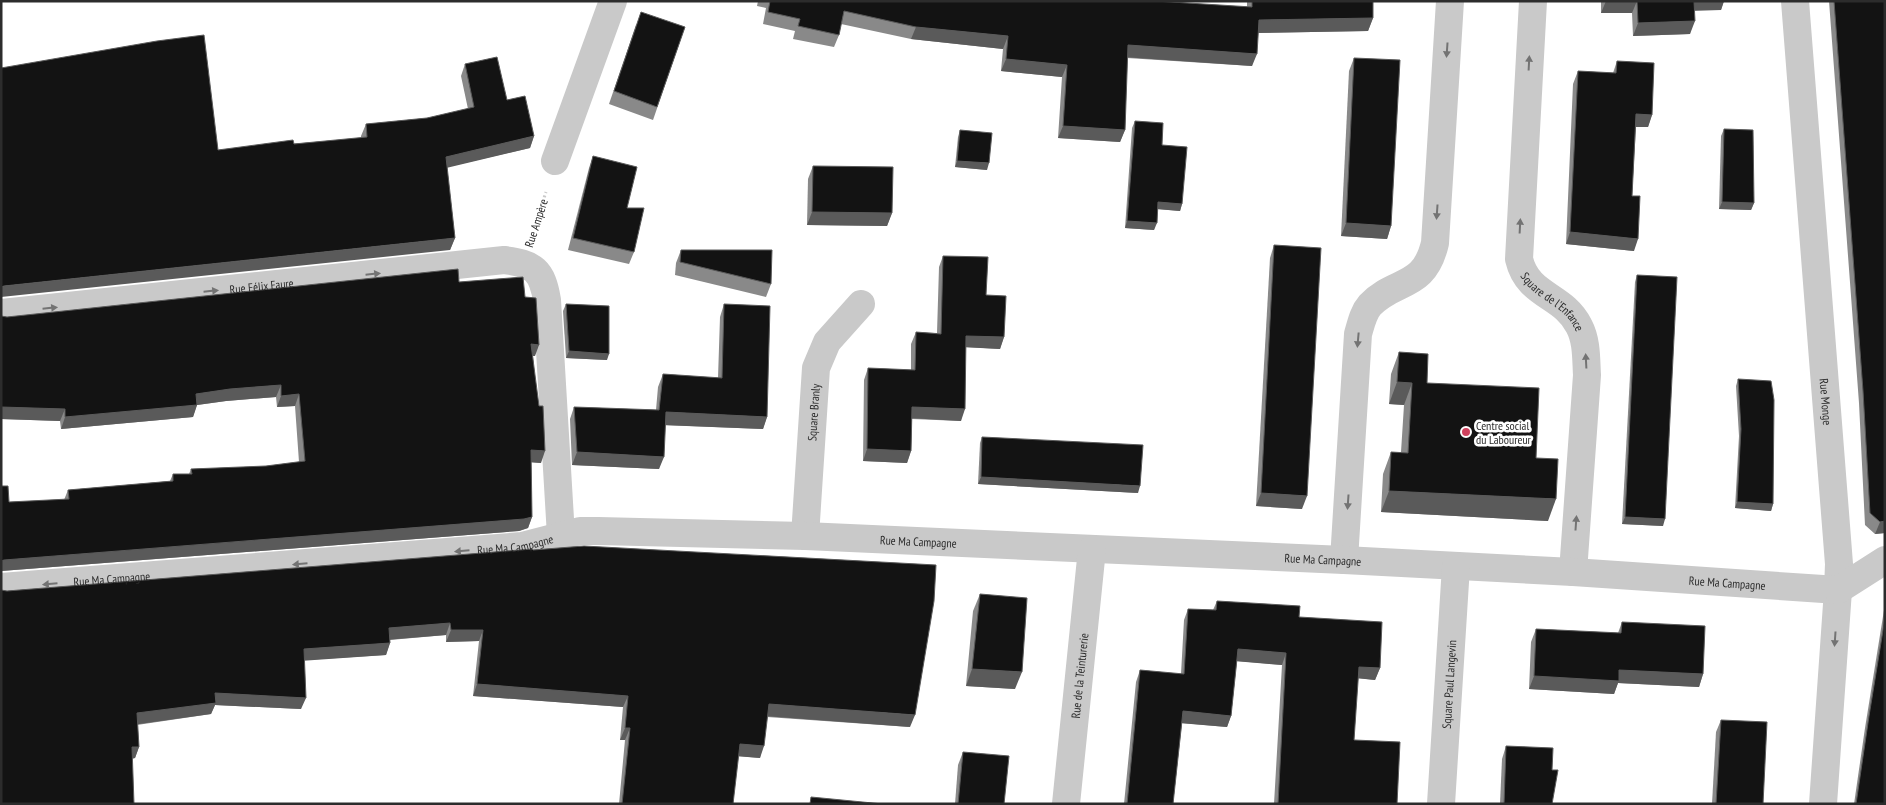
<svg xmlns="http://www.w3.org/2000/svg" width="1886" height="805" font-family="'PT Sans Narrow',sans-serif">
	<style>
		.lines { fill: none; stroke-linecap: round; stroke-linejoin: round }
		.path { stroke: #c9c9c9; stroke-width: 3; stroke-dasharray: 2.5 2.5; stroke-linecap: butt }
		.minor { stroke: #c9c9c9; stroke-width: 28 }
		.wall { fill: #898989 }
		.shaded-wall { fill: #5a5a5a }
		.building { fill: #131313; stroke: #5a5a5a }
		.oneway { fill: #737373 }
		.poi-dot { fill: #d0425e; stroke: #fff; stroke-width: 2 }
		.labels { text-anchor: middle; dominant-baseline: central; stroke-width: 5; stroke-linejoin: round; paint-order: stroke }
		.street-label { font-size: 12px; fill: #2c2c2c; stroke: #fff }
		.poi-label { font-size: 12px; fill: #2c2c2c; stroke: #fff; text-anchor: start }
	</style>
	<rect width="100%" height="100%" fill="#fff"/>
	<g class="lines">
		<path class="path" d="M533 231 546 192"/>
		<g class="minor">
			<path id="s1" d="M1533 1 1519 259C1528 297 1563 294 1579 326 1587 341 1586 359 1587 375L1573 572"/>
			<path id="s2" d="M1795 1 1839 564 1838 590 1823 804"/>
			<path d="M555 161 613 1"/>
			<path id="s3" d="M1 313 504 260C534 264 542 270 547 300L561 536"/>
			<path id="s4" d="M805 536 816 368 827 342 861 304"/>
			<path d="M1344 560 1358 334C1361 324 1363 313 1370 305 1396 278 1424 290 1435 243L1450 1"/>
			<path id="s5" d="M1 587 522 546 580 531H598L805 536 1344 560 1573 572 1838 590"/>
			<path d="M1838 590 1885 560"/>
			<path id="s6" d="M1066 804 1092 549"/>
			<path id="s7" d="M1441 804 1456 566"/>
		</g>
	</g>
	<g class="wall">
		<path d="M758 1H1154L1247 7V1H1373V18L1368 31 1258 33 1252 66 1127 58 1125 130 1120 142 1058 138 1062 77 1001 71 1003 49 911 39 841 24 839 35 834 47 793 39 795 31 763 24 766 8 757 6Z"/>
		<path d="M1601 1H1724L1721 10H1694L1690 34 1633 36 1632 13H1601Z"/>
		<path d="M1829 1H1885V533L1875 534 1865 525 1859 403Z"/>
		<path d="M636 25 685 27 653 120 609 104Z"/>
		<path d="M1354 58 1391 226 1387 239 1341 236 1349 71Z"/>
		<path d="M1617 61 1652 115 1648 127H1636L1632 196 1634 251 1566 244 1573 84 1578 71 1613 73Z"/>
		<path d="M465 64 507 100 534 136 530 148 447 167 455 238 450 250 218 150 361 138V136L366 124 427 118 468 109 461 76Z"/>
		<path d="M1135 121 1162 145 1182 204 1180 211 1158 209 1154 230 1125 228 1132 128Z"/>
		<path d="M1724 129 1754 203 1751 210 1719 209 1721 136Z"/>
		<path d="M960 130 987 170 955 167 958 137Z"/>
		<path d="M593 156 627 208 634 252 629 264 568 250 589 168Z"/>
		<path d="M813 166 892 213 887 226 807 225 808 179Z"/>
		<path d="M1274 245 1302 509 1256 506 1270 258Z"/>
		<path d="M681 250 771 284 766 297 675 275 676 263Z"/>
		<path d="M943 256 986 295 1004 337 1000 349 966 347 961 421 912 419 911 451 907 463 863 461 864 380 868 368 911 370V344L916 332 937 333 939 267Z"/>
		<path d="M1637 275 1663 526 1622 524 1635 282Z"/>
		<path d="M459 282 525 297 535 356H533L541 463 531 462 532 517 528 528 519 531 1 571V486L9 502 64 500 68 490 170 481 173 474H189L191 469 266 466 299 462 295 406 277 407 276 397 226 401 197 405 193 417 61 429 60 421 1 419V316L7 317Z"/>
		<path d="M566 304 607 360 566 358 563 311Z"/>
		<path d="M724 304 767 417 763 429 665 425 659 469 572 465 570 419 574 407 656 410 658 387 663 374 718 378 720 317Z"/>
		<path d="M1399 352 1427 383 1536 458 1548 521 1381 512 1383 474 1391 452H1401L1404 405 1389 404 1391 374Z"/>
		<path d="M1738 379 1773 504 1771 511 1735 508 1739 436 1736 386Z"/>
		<path d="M982 437 1138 493 978 484 980 443Z"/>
		<path d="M533 550 910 727 767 717 760 758 738 756 733 804H619L625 740H620L623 707 473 696 479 641 446 642V635L390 640V643L386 655 305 660 301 709 215 705 211 714 137 725 139 747 135 758 132 759 7 591Z"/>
		<path d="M980 594 1015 689 966 686 973 611Z"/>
		<path d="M1217 601 1299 617 1380 668 1375 680 1358 678 1354 740 1397 804H1274L1282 665 1237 661 1231 716 1227 727 1182 723 1173 804H1124L1136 682 1140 670 1181 674 1184 620 1188 609 1213 610Z"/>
		<path d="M1885 604V804H1854L1865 728Z"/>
		<path d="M1622 622 1703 674 1699 687 1618 683 1614 694 1529 689 1531 642 1536 629 1618 633Z"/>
		<path d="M1721 720 1763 804H1712L1716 732Z"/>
		<path d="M1506 746 1552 770V804H1500L1502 759Z"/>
		<path d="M963 752 1004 804H955L958 765Z"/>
	</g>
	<g class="shaded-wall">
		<path d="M1606 1H1637L1632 13H1601Z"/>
		<path d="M1693 1H1724L1721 10 1689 11Z"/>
		<path d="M1373 18 1368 31 1255 33 1259 20Z"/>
		<path d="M1695 21 1690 34 1633 36 1638 23Z"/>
		<path d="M916 27 1008 36 1003 49 911 39Z"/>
		<path d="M1128 45 1257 54 1252 66 1123 57Z"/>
		<path d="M1006 59 1067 65 1062 77 1001 71Z"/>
		<path d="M1636 114 1652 115 1648 127H1632Z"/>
		<path d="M1063 126 1125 130 1120 142 1058 138Z"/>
		<path d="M534 136 530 148 442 169 446 157Z"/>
		<path d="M957 161 989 163 987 170 955 167Z"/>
		<path d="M1158 202 1182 204 1180 211 1156 209Z"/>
		<path d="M1722 202 1754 203 1751 210 1719 209Z"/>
		<path d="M812 212 892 213 887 226 807 225Z"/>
		<path d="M1127 221 1157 223 1154 230 1125 228Z"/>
		<path d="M1346 223 1391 226 1387 239 1341 236Z"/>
		<path d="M1570 232 1638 239 1634 251 1566 244Z"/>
		<path d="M455 238 450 250 1 297V287L4 286Z"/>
		<path d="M966 336 1004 337 1000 349 961 347Z"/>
		<path d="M531 344 539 345 535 356H527Z"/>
		<path d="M569 351 609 354 607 360 566 358Z"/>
		<path d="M1397 382 1412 383 1404 405 1389 404Z"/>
		<path d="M281 385 276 397 226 401 197 405 193 417 61 429 65 417 196 394 230 389Z"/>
		<path d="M299 394 295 406 277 407 281 396Z"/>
		<path d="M1 407 65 409 60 421 1 419Z"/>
		<path d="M912 407 965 409 961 421 908 418Z"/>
		<path d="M666 412 767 417 763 429 661 425Z"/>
		<path d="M867 449 911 451 907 463 863 461Z"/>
		<path d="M531 450 545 451 541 463 526 462Z"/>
		<path d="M577 452 664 457 659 469 572 465Z"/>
		<path d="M981 477 1140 486 1138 493 978 484Z"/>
		<path d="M1389 491 1556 499 1548 521 1381 512Z"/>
		<path d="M1261 493 1307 496 1302 509 1256 506Z"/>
		<path d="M1737 502 1773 504 1771 511 1735 508Z"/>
		<path d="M532 517 528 528 519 531 1 571V561L4 560Z"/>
		<path d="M1625 517 1665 519 1663 526 1622 524Z"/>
		<path d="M1885 521V533L1875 534 1880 522Z"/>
		<path d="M450 623 446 635 385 640 389 628Z"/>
		<path d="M451 630H483L479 641 446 642Z"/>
		<path d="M390 643 386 655 300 661 304 649Z"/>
		<path d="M1238 649 1286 653 1282 665 1234 661Z"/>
		<path d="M1359 667 1380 668 1375 680 1355 678Z"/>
		<path d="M972 669 1022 672 1015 689 966 686Z"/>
		<path d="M1619 670 1703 674 1699 687 1618 683 1614 694 1529 689 1534 676Z"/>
		<path d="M477 684 628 696 623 707 473 696Z"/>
		<path d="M215 693 306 698 301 709 215 705 211 714 132 725 137 713Z"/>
		<path d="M769 704 915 715 910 727 764 716Z"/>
		<path d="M1183 711 1231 716 1227 727 1179 723Z"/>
		<path d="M625 728H630L625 740H620Z"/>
		<path d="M740 744 764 746 760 758 735 756Z"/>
		<path d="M132 747H139L135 758 128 759Z"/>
	</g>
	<g class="building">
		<path d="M770 1H1155L1252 7V1H1373V18L1259 20 1257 54 1128 45 1125 130 1063 126 1067 65 1006 59 1008 36 916 27 844 11 839 35 798 26 800 19 768 12Z"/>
		<path d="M1637 1H1694L1695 21 1638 23Z"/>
		<path d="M1834 1H1885V521L1880 522 1870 513 1863 391Z"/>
		<path d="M641 12 685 27 657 107 614 91Z"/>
		<path d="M204 35 218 150 293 140 294 144 367 137 366 124 427 118 474 107 465 64 497 57 507 100 525 96 534 136 446 157 455 238 4 286 1 287V68L157 41Z"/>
		<path d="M1354 58 1400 60 1391 226 1346 223Z"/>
		<path d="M1617 61 1654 63 1652 115 1636 114 1632 196H1640L1638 239 1570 232 1578 71 1616 73Z"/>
		<path d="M1135 121 1163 123 1162 145 1187 147 1182 204 1158 202 1157 223 1127 221Z"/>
		<path d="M1724 129 1753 130 1754 203 1722 202Z"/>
		<path d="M960 130 992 133 989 163 957 161Z"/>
		<path d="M593 156 637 167 627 208H644L634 252 573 238Z"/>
		<path d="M813 166 893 167 892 213 812 212Z"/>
		<path d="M1274 245 1321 248 1307 496 1261 493Z"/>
		<path d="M681 250H772L771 284 680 262Z"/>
		<path d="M943 256 988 257 986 295 1006 296 1004 337 966 336 965 409 912 407 911 451 867 449 868 368 915 370 916 332 941 334Z"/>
		<path d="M458 269 459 282 523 277 525 297 536 298 539 345 531 344 539 406H543L545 451 531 450 532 517 524 519 4 560 1 561V486H8L9 502 69 499 68 490 173 481V474H192L191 469 266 466 305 461 299 394 281 396V385L230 389 196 394 197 405 65 417V409L1 407V316L7 317Z"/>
		<path d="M1637 275 1677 277 1665 519 1625 517Z"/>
		<path d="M566 304 609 306V354L569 351Z"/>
		<path d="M724 304 770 306 767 417 666 412 664 457 577 452 574 407 659 410 663 374 722 378Z"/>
		<path d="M1399 352 1428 354 1427 383 1539 388 1536 458 1558 459 1556 499 1389 491 1391 452 1408 453 1412 383 1397 382Z"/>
		<path d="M1738 379 1771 381 1774 400 1773 504 1737 502 1741 429Z"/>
		<path d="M982 437 1143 445 1140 486 981 477Z"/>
		<path d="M584 546 936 565 934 601 915 715 769 704 764 746 740 744 733 804H622L630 728H625L628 696 477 684 483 630H451L450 623 389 628 390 643 304 649 306 698 215 693 216 703 137 713 139 747H132L134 804H1V590L7 591 532 549 533 550Z"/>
		<path d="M980 594 1027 598 1022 672 972 669Z"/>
		<path d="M1217 601 1300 606 1299 617 1382 622 1380 668 1359 667 1354 740 1400 742 1397 804H1278L1286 653 1238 649 1231 716 1183 711 1173 804H1127L1140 670 1184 674 1188 609 1216 610Z"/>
		<path d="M1885 618V804H1856L1869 716Z"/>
		<path d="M1622 622 1705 626 1703 674 1619 670V681L1534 676 1536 629 1621 633Z"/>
		<path d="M1721 720 1767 722 1763 804H1716Z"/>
		<path d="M1506 746 1553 748 1552 770H1558L1552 804H1504Z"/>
		<path d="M963 752 1009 756 1004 804H958Z"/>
		<path d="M811 797 883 804H810Z"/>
	</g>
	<defs><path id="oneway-solid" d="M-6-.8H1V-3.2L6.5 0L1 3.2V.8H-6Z" transform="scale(1.25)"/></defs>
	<g class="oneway">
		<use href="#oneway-solid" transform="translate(1447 50) rotate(94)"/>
		<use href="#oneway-solid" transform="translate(1529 63) rotate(-87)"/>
		<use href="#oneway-solid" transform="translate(1437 212) rotate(94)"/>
		<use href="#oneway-solid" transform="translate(1520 226) rotate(-87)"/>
		<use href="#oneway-solid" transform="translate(373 274) rotate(-6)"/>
		<use href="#oneway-solid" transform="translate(211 291) rotate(-6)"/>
		<use href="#oneway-solid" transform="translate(50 308) rotate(-6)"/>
		<use href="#oneway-solid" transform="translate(1358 340) rotate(95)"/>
		<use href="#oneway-solid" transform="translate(1586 361) rotate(-93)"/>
		<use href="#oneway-solid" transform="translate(1348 502) rotate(94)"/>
		<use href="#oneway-solid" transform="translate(1576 523) rotate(-86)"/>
		<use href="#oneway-solid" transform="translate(462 551) rotate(175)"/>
		<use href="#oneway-solid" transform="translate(300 564) rotate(175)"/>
		<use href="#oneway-solid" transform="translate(50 584) rotate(175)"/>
		<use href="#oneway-solid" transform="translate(1835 639) rotate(94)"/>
	</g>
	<circle class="poi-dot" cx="1466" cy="432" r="5"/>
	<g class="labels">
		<g class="street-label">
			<text transform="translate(536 223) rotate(-72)">Rue Ampère</text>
			<text stroke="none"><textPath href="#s3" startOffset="262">Rue Félix Faure</textPath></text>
			<text stroke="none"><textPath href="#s1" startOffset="314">Square de l'Enfance</textPath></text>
			<text stroke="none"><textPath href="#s2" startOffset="402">Rue Monge</textPath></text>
			<text stroke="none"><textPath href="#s4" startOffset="124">Square Branly</textPath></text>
			<text stroke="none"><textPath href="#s5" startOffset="921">Rue Ma Campagne</textPath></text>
			<text stroke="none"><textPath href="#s5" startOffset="516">Rue Ma Campagne</textPath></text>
			<text stroke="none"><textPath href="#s5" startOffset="1326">Rue Ma Campagne</textPath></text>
			<text stroke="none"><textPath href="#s5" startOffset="111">Rue Ma Campagne</textPath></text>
			<text stroke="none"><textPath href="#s5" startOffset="1731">Rue Ma Campagne</textPath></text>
			<text stroke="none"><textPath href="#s6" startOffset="129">Rue de la Teinturerie</textPath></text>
			<text stroke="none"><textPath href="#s7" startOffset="120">Square Paul Langevin</textPath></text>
		</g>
		<g class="poi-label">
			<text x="1476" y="425">Centre social<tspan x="1476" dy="14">du Laboureur</tspan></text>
		</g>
	</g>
	<rect width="1886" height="805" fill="none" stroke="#2c2c2c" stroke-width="5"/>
</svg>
